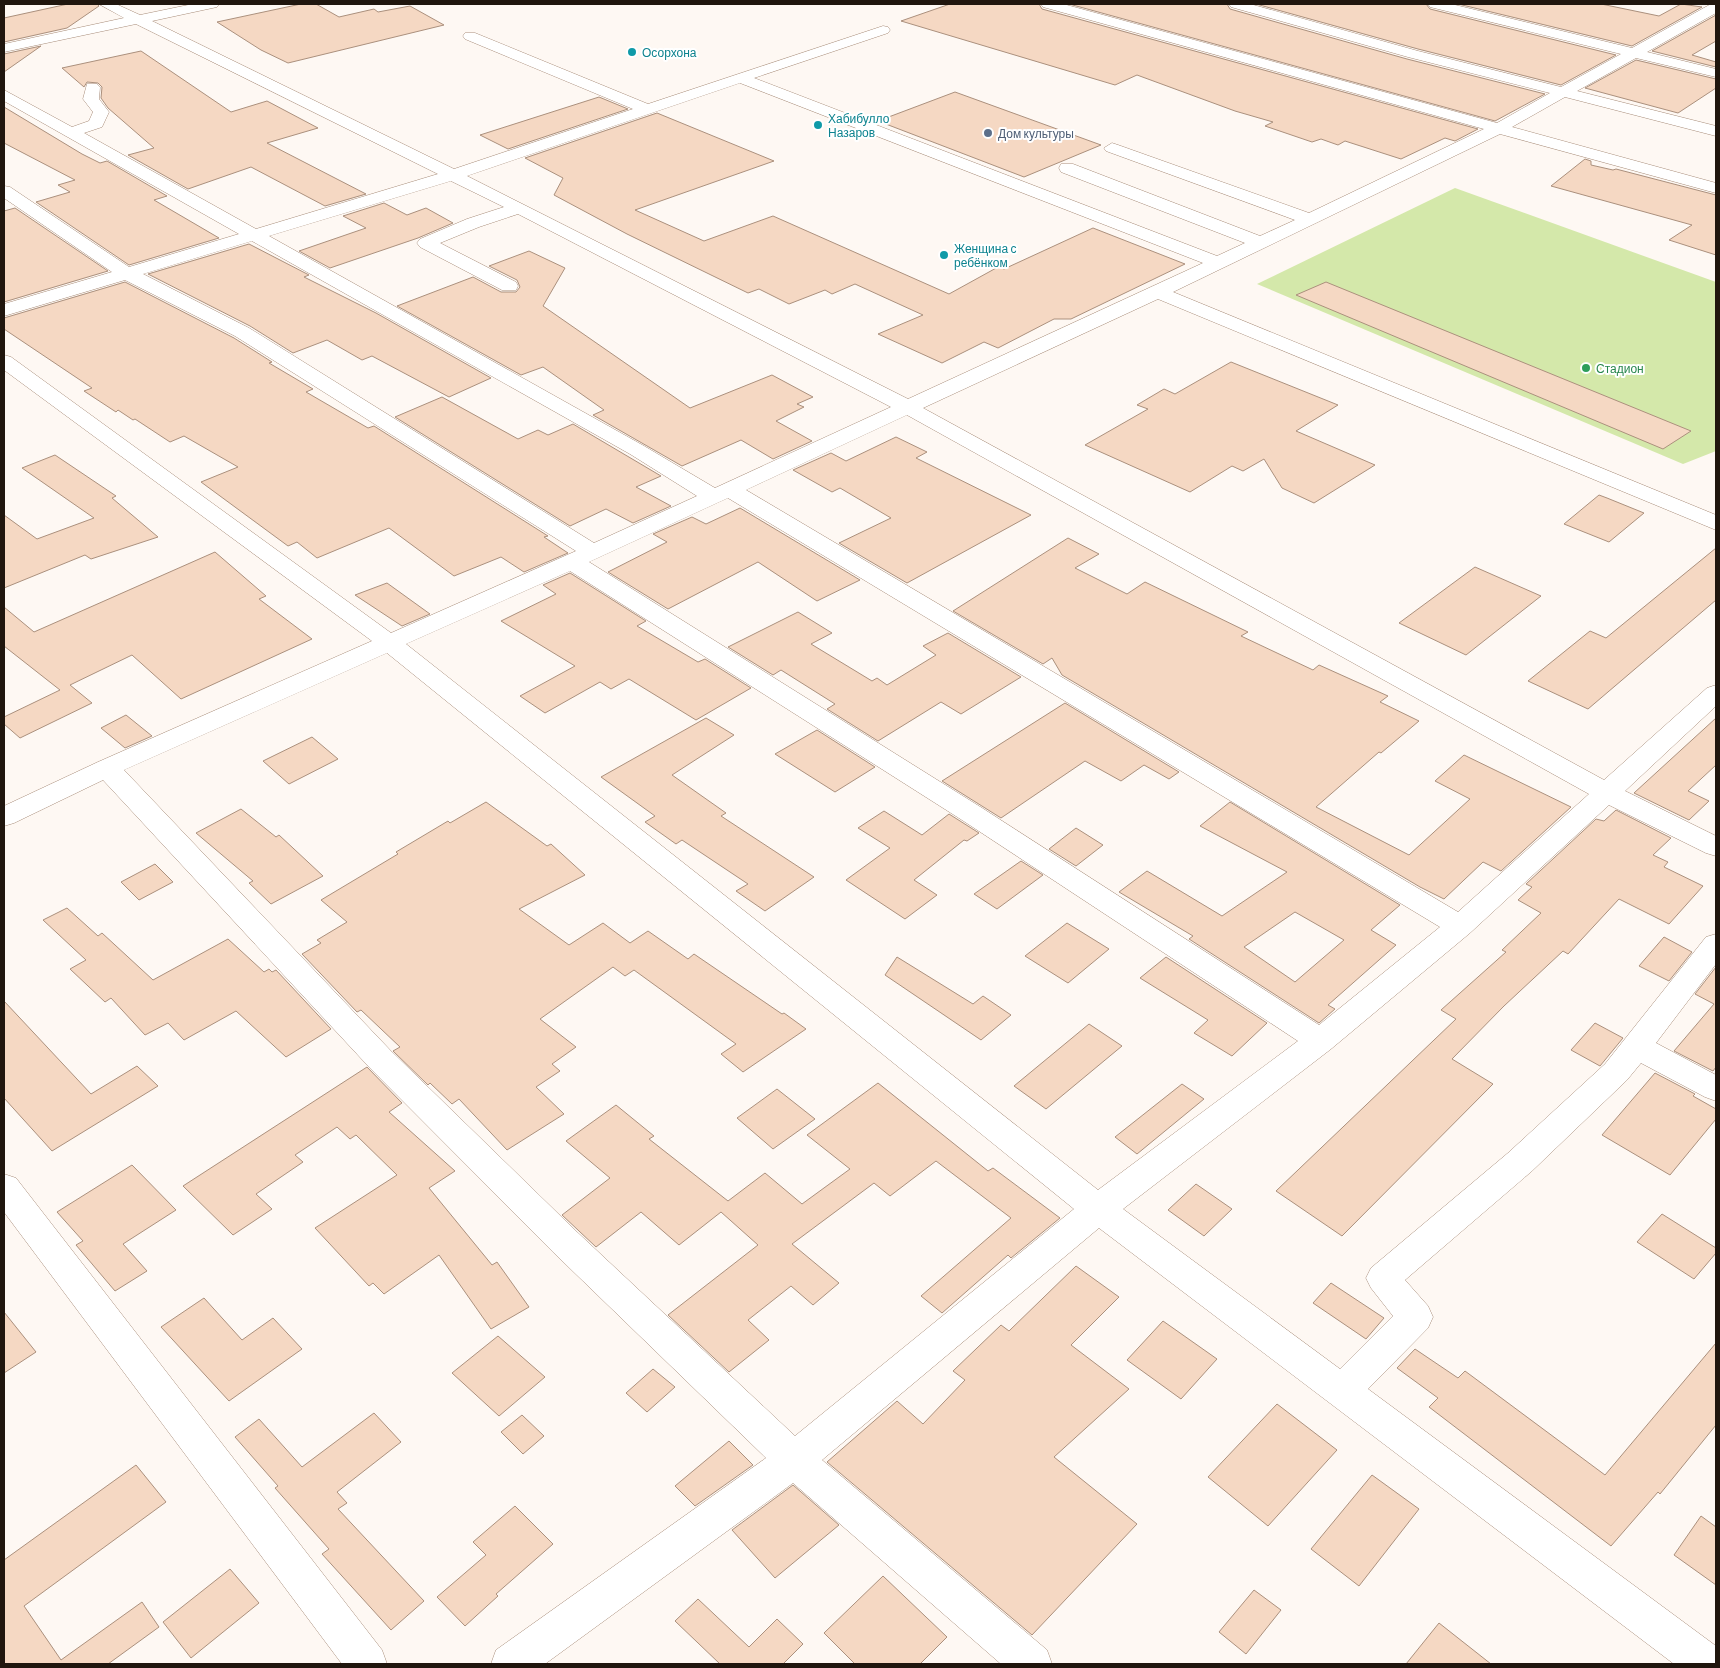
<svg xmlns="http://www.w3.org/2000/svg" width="1720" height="1668" font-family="Barlow,sans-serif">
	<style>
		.green { fill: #d4e8aa }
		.building { fill: #f5d8c3; stroke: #ab907d; fill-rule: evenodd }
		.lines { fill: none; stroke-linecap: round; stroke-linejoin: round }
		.minor-casing { stroke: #a88d7a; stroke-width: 1 }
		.minor { fill: #fff; fill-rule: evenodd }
		.culture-dot { fill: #0f9aa8; stroke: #fff; stroke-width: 2 }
		.service-dot { fill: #5c6f8a; stroke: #fff; stroke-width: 2 }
		.leisure-dot { fill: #2e9e5b; stroke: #fff; stroke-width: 2 }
		.labels { text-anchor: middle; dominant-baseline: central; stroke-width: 4; stroke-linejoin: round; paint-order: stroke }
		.far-culture-label { font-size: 12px; fill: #0d838f; stroke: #fff; text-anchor: start }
		.far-service-label { font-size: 12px; fill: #4e5e75; stroke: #fff; text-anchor: start }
		.far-leisure-label { font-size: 12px; fill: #27864d; stroke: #fff; text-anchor: start }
	</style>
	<rect width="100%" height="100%" fill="#fef8f3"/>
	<path class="green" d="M1455 188 1716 282V451L1683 464 1257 284Z"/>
	<g class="building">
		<path d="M68 4H97L99 6 67 28 4 42V18Z"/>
		<path d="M301 4H316L339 17 374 9 378 12 410 6 444 25 288 63 261 50 217 22Z"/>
		<path d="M950 4H1039L1042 9 1478 129 1455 141 1445 138 1401 159 1345 141 1338 145 1321 139 1312 142 1265 126 1273 122 1235 111 1137 75 1115 85 901 21Z"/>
		<path d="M1069 4H1227L1230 9 1407 59 1545 94 1495 121Z"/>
		<path d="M1256 4H1426L1430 9 1616 55 1561 85 1418 49Z"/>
		<path d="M1458 4H1601L1659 16 1681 4 1702 7 1632 46Z"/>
		<path d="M1716 15V41L1692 55 1716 62V67L1652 51Z"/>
		<path d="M41 46 4 72V54Z"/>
		<path d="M141 51 231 112 267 101 318 128 267 143 366 194 325 206 251 167 188 189 128 155 154 148 108 108 101 98 102 87 98 83 87 82 84 87 62 68Z"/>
		<path d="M1636 60 1716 79V88L1678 113 1585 88Z"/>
		<path d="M955 92 1101 145 1024 177 878 121Z"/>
		<path d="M599 97 628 109 508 149 480 135Z"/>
		<path d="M4 107 82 154 100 163 107 161 167 196 154 200 219 238 129 265 36 202 70 192 58 185 75 180 4 143Z"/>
		<path d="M657 113 774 161 635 210 704 241 773 216 949 294 998 267 1004 269 1093 228 1185 264 1071 319H1054L998 348 984 342 942 363 878 334 923 315 855 284 832 294 825 290 789 304 759 289 748 293 627 234 554 195 563 178 525 158Z"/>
		<path d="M1585 159 1591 161V165L1613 170 1616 169 1716 195V255L1669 240 1692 225 1551 186Z"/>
		<path d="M384 203 407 215 426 208 453 223 418 238 330 268 299 251 366 228 343 216Z"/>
		<path d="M15 208 108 271 4 302V211Z"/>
		<path d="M249 244 309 275 304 277 376 313 491 378 449 397 372 356 362 360 327 340 293 353 250 326 148 274Z"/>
		<path d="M529 251 565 268 543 306 690 408 772 375 813 397 797 404 804 407 776 421 812 441 773 459 741 440 682 466 593 415 604 410 543 367 521 375 397 306 473 277 501 292H516L520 287 517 280 489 266Z"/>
		<path d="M125 282 234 338 272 362 269 363 313 389 306 392 368 428 374 426 548 536 544 537 568 553 524 572 501 557 454 576 389 528 317 558 297 542 288 546 201 482 238 467 184 436 170 442 135 419 133 420 118 410 116 412 84 391 92 388 4 329V318Z"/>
		<path d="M1326 282 1691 431 1663 449 1296 295Z"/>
		<path d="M1231 362 1338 405 1296 431 1375 465 1314 503 1282 488 1264 459 1243 471 1232 466 1190 492 1085 445 1148 409 1137 405 1164 389 1175 394Z"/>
		<path d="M442 397 518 439 538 430 548 435 573 424 661 476 636 487 671 506 633 523 606 509 570 526 395 417Z"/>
		<path d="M896 437 927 452 916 458 1031 515 907 583 839 543 891 518 840 488 832 492 793 470 831 453 846 461Z"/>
		<path d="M55 455 116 496 112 498 158 537 91 559 85 555 4 588V515L37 539 94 518 22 468Z"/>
		<path d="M1599 495 1607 498 1644 513 1609 542 1564 524Z"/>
		<path d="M740 508 860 580 817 601 758 562 668 609 608 572 667 542 653 534 692 517 706 524Z"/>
		<path d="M1068 538 1099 554 1075 568 1127 594 1145 582 1248 632 1241 636 1313 670 1319 665 1388 696 1380 702 1419 721 1381 753 1379 752 1316 807 1409 855 1470 799 1435 781 1464 755 1571 807 1501 871 1483 862 1444 899 1420 887 1062 675 1052 658 1043 664 953 611Z"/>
		<path d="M1716 548V600L1588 709 1528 681 1590 631 1606 638Z"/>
		<path d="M215 552 266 596 259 599 312 639 181 699 132 655 70 685 92 703 20 738 4 724V717L60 690 4 646V607L34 632Z"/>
		<path d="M1475 567 1541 596 1466 655 1399 623Z"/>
		<path d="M570 573 646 621 637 626 698 662 705 659 751 688 696 720 629 679 611 689 600 682 545 713 520 696 575 666 501 621 556 594 543 585Z"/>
		<path d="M387 583 430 614 402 626 355 595Z"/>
		<path d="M798 612 832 633 811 644 872 681 877 678 887 685 936 655 923 646 948 633 1021 677 961 714 941 702 878 741 827 709 835 704 781 670 773 675 728 647Z"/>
		<path d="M1065 703 1179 772 1169 779 1144 765 1121 781 1085 761 1001 818 942 781Z"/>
		<path d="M126 715 152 736 125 748 101 728Z"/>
		<path d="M706 718 734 735 672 775 726 813 721 816 814 877 765 911 736 891 748 884 682 840 676 844 645 822 655 816 601 777Z"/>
		<path d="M1716 718V765L1688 791 1709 801 1689 820 1634 793Z"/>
		<path d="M817 730 875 767 835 792 775 754Z"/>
		<path d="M312 737 338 759 289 784 263 761Z"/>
		<path d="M486 802 547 846 551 844 585 875 519 909 569 945 603 923 630 943 648 931 688 959 694 954 782 1014 784 1013 806 1029 743 1072 721 1054 736 1044 634 970 625 976 613 967 540 1019 576 1047 552 1064 560 1071 536 1087 564 1114 507 1150 459 1099 452 1104 430 1083 428 1085 393 1051 400 1047 361 1010 357 1012 302 954 321 943 317 940 347 922 321 900 398 854 396 852 448 821 450 823Z"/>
		<path d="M1230 802 1400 905 1371 930 1396 945 1328 1005 1335 1009 1319 1023 1189 939 1193 936 1119 892 1147 871 1222 916 1287 872 1200 826ZM1295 912 1344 940 1295 982 1244 947Z"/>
		<path d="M241 809 276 837 279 835 323 876 271 904 249 883 253 881 196 833Z"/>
		<path d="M1616 810 1671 838 1653 855 1668 862 1664 867 1703 886 1669 924 1619 899 1568 954 1563 951 1504 1006 1452 1059 1493 1084 1342 1236 1276 1191 1456 1019 1441 1010 1506 952 1502 950 1541 913 1518 900 1532 887 1526 884 1596 819 1604 821Z"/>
		<path d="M884 811 922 835 949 814 979 833 967 841 964 840 914 880 937 895 905 919 846 880 890 848 858 828Z"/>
		<path d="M1076 828 1103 845 1076 866 1049 849Z"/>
		<path d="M1021 861 1043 875 997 909 974 894Z"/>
		<path d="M155 864 173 882 139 900 121 882Z"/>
		<path d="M67 908 98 936 102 933 153 980 228 939 264 972 269 969 272 972 276 970 331 1029 286 1057 236 1011 184 1040 168 1023 145 1035 111 998 105 1002 70 969 86 960 43 920Z"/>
		<path d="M1067 923 1109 949 1068 983 1025 956Z"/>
		<path d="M1664 937 1692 952 1669 981 1639 966Z"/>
		<path d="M897 957 973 1004 983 996 1011 1015 981 1040 885 975Z"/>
		<path d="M1166 957 1267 1023 1232 1056 1194 1033 1208 1020 1140 978Z"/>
		<path d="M1716 967V1067L1713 1071 1674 1051 1714 1004 1695 994Z"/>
		<path d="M4 1001 91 1094 137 1066 158 1086 52 1151 4 1098Z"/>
		<path d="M1595 1023 1623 1038 1600 1066 1571 1050Z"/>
		<path d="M1089 1024 1122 1046 1046 1109 1014 1086Z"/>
		<path d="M367 1067 402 1103 389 1112 455 1171 429 1188 492 1265 497 1262 529 1307 491 1329 439 1255 384 1294 373 1283 369 1286 315 1228 397 1175 356 1135 350 1139 337 1127 295 1155 303 1162 256 1194 272 1209 233 1235 183 1186Z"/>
		<path d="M1655 1073 1695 1094 1693 1096 1716 1109V1119L1670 1175 1602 1135Z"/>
		<path d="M878 1083 988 1171 993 1168 1060 1218 1011 1258 1008 1255 942 1313 921 1296 1011 1218 936 1161 890 1196 874 1183 792 1244 839 1283 813 1305 791 1286 748 1320 769 1340 729 1372 668 1315 758 1245 721 1212 679 1245 641 1212 596 1247 562 1215 610 1178 566 1141 616 1105 654 1136 649 1139 728 1201 765 1173 802 1204 850 1169 807 1135Z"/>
		<path d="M1182 1084 1204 1099 1137 1154 1115 1137Z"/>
		<path d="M777 1089 815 1119 773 1149 737 1118Z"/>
		<path d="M132 1165 176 1210 123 1244 147 1271 115 1291 76 1245 83 1241 57 1212Z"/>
		<path d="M1196 1184 1232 1209 1204 1236 1168 1210Z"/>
		<path d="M1662 1214 1716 1248V1253L1694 1279 1637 1242Z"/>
		<path d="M1076 1266 1119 1297 1071 1345 1129 1389 1054 1457 1137 1524 1032 1635 827 1462 897 1401 923 1424 965 1380 953 1371 1001 1325 1009 1331Z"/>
		<path d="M1331 1283 1384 1318 1366 1339 1313 1303Z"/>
		<path d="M204 1298 242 1340 273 1318 302 1349 229 1401 161 1327Z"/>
		<path d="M4 1312 36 1352 4 1373Z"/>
		<path d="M1163 1321 1217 1359 1181 1399 1127 1360Z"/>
		<path d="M498 1336 545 1377 499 1416 452 1373Z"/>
		<path d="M1716 1343V1425L1660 1494 1658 1492 1611 1546 1429 1407 1438 1398 1397 1368 1415 1349 1458 1378 1465 1371 1605 1475Z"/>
		<path d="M653 1369 675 1387 647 1412 626 1393Z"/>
		<path d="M1277 1404 1337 1450 1268 1526 1208 1477Z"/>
		<path d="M374 1413 401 1442 337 1492 347 1503 338 1509 424 1601 391 1630 322 1554 329 1549 275 1488 278 1486 235 1437 259 1419 302 1467Z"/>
		<path d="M522 1415 544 1436 523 1454 501 1432Z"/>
		<path d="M729 1441 753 1465 695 1506 675 1486Z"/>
		<path d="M136 1465 166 1502 24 1606 61 1660 142 1602 159 1627 108 1664H4V1560Z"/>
		<path d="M1372 1475 1419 1509 1359 1586 1311 1549Z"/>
		<path d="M793 1485 839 1525 775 1578 732 1530Z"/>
		<path d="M515 1506 553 1544 496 1594 498 1596 465 1626 437 1597 486 1555 473 1542Z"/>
		<path d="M1701 1516 1716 1527V1585L1674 1555Z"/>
		<path d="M230 1569 259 1603 191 1658 163 1622Z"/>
		<path d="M883 1576 947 1637 920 1664H855L824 1633Z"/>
		<path d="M1254 1590 1281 1610 1246 1654 1219 1632Z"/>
		<path d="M698 1599 749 1647 777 1619 803 1644 783 1664H720L675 1621Z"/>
		<path d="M1439 1623 1491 1664H1406Z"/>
	</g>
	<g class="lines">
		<defs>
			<g id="minor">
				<path d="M99 4H116L140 15 193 4H219L217 7 152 21 454 169 633 109 465 39 463 36 465 33H475L648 104 883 26 888 27 890 30 888 33 754 78 1217 256 1245 243 1061 172 1059 168 1061 164H1073L1260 236 1295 220 1106 151 1104 148 1112 143 1118 145 1309 213 1484 129 1043 7 1041 4H1063L1497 123 1550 93 1408 57 1231 7 1229 4H1250L1418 51 1561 87 1621 54 1430 7 1428 4H1451L1632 48 1711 4H1716V13L1647 52 1716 69V77L1636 58 1577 91 1716 126V136L1565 97 1512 127 1716 183V193L1500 134 1173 292 1716 515V530L1158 299 923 408 1604 780 1707 688 1716 685V706L1625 791 1716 836V856L1706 853 1609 805 1470 933 1331 1049 1123 1209 1340 1369 1393 1316 1371 1288 1366 1278 1371 1268 1508 1153 1605 1064 1706 937 1716 934V964L1656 1043 1716 1075V1101L1705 1097 1641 1063 1627 1080 1532 1171 1405 1280 1428 1306 1433 1317 1428 1328 1368 1389 1716 1646V1664H1674L1099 1228 822 1460 1047 1650 1052 1664H1001L793 1483 545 1664H491L496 1650 766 1458 553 1252 369 1067 103 780 14 823 4 826V806L98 762 372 641 4 370V355L11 357 391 633 576 551 235 336 125 280 4 316V304L112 272 4 198V186L10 187 129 267 239 234 4 101V90L72 127 89 121 93 112 83 99 87 84H97L100 87 99 99 109 112 102 127 84 133 256 229 438 174 136 24 4 52V44L124 18ZM740 83 1203 263 908 399 467 176ZM451 181 504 207 467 219 420 239 417 243 420 247 502 290H516L518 286 516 282 440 243 479 227 518 214 891 407 715 488 644 446 269 236ZM252 241 630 454 697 496 594 543 249 328 143 274ZM907 415 1589 794 1458 912 746 490ZM728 498 1440 927 1319 1025 982 808 589 562ZM570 571 962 820 1298 1041 1098 1190 406 644ZM387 653 1074 1209 795 1436 577 1232 391 1051 124 770Z"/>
				<path d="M4 1174 16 1178 382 1650 387 1664H342L4 1212Z"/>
			</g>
		</defs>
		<use href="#minor" class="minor-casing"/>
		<use href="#minor" class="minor"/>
	</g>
	<g class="culture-dot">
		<circle cx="632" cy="52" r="5"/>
		<circle cx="818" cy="125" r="5"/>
		<circle cx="944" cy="255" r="5"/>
	</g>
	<circle class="service-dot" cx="988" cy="133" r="5"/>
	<circle class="leisure-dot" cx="1586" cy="368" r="5"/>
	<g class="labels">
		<g class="far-culture-label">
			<text x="642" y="52">Осорхона</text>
			<text x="828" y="118">Хабибулло<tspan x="828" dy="14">Назаров</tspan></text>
			<text x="954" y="248">Женщина с<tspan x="954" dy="14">ребёнком</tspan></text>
		</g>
		<g class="far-service-label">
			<text x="998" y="133">Дом культуры</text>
		</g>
		<g class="far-leisure-label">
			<text x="1596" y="368">Стадион</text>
		</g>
	</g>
	<rect width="1720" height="1668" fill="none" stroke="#20160e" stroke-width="10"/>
</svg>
